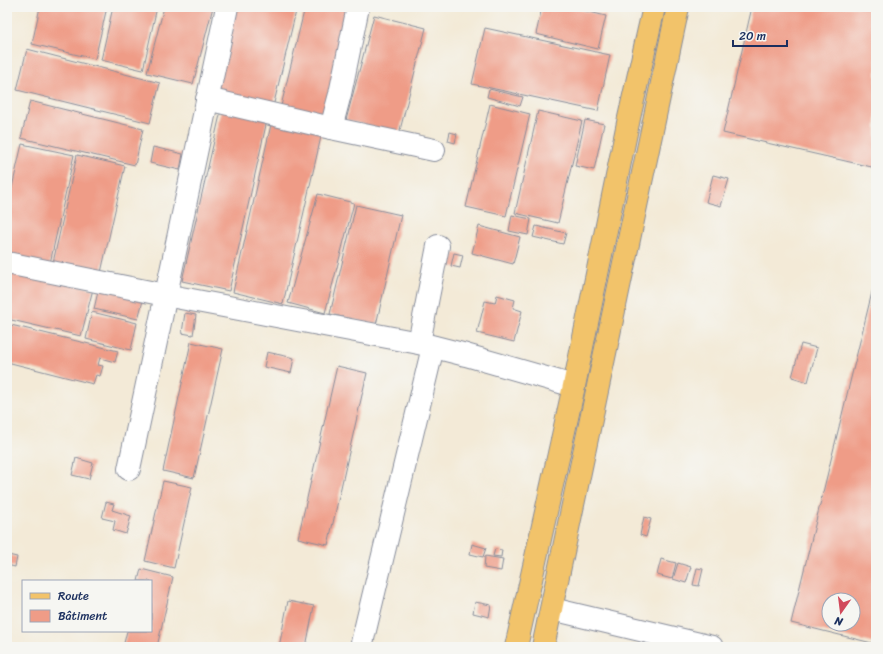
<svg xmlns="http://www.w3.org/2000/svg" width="883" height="654" font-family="Sriracha,sans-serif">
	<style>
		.building { fill: #ef9c87; fill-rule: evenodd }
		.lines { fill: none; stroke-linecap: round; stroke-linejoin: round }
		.minor-casing { stroke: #878c9a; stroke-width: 24 }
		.major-casing { stroke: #878c9a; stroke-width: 24 }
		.minor { stroke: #fff; stroke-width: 22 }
		.major { stroke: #f2c36a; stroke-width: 22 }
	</style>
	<rect width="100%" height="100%" fill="#f6f6f2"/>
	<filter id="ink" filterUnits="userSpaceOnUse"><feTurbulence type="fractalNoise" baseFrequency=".025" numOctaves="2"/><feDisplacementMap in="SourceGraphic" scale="8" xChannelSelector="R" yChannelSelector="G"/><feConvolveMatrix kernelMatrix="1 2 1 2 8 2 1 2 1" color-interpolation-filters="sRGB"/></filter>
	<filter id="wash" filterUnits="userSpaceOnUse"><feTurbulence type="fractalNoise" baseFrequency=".012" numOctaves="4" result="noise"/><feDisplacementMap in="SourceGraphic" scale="16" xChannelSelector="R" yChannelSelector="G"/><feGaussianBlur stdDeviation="0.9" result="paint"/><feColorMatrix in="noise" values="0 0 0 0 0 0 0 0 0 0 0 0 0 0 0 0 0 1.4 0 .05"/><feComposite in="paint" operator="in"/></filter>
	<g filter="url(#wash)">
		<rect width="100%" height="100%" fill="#f3ead7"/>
		<g id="blocks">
			<g class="building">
				<path d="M40 7H107L95 59 32 44Z"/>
				<path d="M113 7H157L143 70 101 60Z"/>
				<path d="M164 7H213L193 84 147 73Z"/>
				<path d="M231 7H297L273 107 210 92Z"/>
				<path d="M305 7H351L325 116 281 106Z"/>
				<path d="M542 7H569L606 16 598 49 536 34Z"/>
				<path d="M752 7H876V168L723 133Z"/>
				<path d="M374 15 426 28 399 134 346 120Z"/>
				<path d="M485 28 610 55 598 111 472 84Z"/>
				<path d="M27 49 160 83 150 123 17 90Z"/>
				<path d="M489 89 523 97 520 106 487 97Z"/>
				<path d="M30 101 143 129 135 165 21 138Z"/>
				<path d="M490 104 530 114 506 216 466 207Z"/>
				<path d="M222 106 268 116 229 291 182 281Z"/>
				<path d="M538 111 582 121 558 223 515 213Z"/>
				<path d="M273 116 323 128 283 304 233 292Z"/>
				<path d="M585 120 604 124 594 170 575 166Z"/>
				<path d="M450 132 457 134 455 143 448 141Z"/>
				<path d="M22 144 74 155 49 268 7 258V209Z"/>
				<path d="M153 147 183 154 180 170 150 163Z"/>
				<path d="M77 155 125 166 100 277 52 267Z"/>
				<path d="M713 175 729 179 721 206 706 202Z"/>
				<path d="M318 194 354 203 325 313 288 303Z"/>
				<path d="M356 205 401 215 376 325 330 314Z"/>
				<path d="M512 215 531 219 528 235 509 231Z"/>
				<path d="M479 226 520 237 513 264 472 253Z"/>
				<path d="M536 226 566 233 563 244 533 237Z"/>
				<path d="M454 253 463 255 460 268 451 266Z"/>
				<path d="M7 269 93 289 81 336 7 319Z"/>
				<path d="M875 280H876V644L791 623ZM829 600H853V624H829Z"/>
				<path d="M99 287 144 297 138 319 94 309Z"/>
				<path d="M497 295 515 300 513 308 522 311 514 342 477 333 485 301 495 303Z"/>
				<path d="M92 312 137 323 131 350 86 339Z"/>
				<path d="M185 313 196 315 193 335 182 333Z"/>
				<path d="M7 324 118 351 115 362 100 358 98 365 103 366 100 376 96 375 93 384 7 362Z"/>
				<path d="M191 342 223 349 194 478 163 471Z"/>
				<path d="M801 344 817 348 808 382 792 377Z"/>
				<path d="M267 352 294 358 291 373 264 367Z"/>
				<path d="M337 366 367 373 328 545 298 538Z"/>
				<path d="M76 458 93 463 89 479 72 475Z"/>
				<path d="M163 481 192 487 174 568 145 561Z"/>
				<path d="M106 502 114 504 112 510 131 516 126 534 113 530 115 521 102 518Z"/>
				<path d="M644 517 651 519 646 537 640 535Z"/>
				<path d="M472 544 486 548 483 557 470 554Z"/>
				<path d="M495 549 502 550 501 557 493 556Z"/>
				<path d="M8 555 17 557 15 567 7 565Z"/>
				<path d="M485 556 503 559 501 571 484 568Z"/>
				<path d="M661 559 676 563 672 579 657 575Z"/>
				<path d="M678 563 691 567 686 583 673 579Z"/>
				<path d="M697 568 703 569 699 586 693 585Z"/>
				<path d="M141 569 173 577 157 647H123L127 631H151V581H138Z"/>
				<path d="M288 601 314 606 306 647H279Z"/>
				<path d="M475 602 491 605 489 617 473 613Z"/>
			</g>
		</g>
	</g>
	<g filter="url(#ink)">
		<use href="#blocks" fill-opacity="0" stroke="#878c9a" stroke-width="1"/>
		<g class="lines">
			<defs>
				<g id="minor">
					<path d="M207 99 331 128 434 150"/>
					<path d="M331 128 340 94 358 7"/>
					<path d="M7 263 165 295 419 343 466 355 574 386"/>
					<path d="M419 343 438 246"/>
					<path d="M129 469 227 7"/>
					<path d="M552 609 712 647"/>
					<path d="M361 647 433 347"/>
				</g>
				<g id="major">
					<path d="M516 647 574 386 629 118 654 7"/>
					<path d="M543 647 678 7"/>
				</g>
			</defs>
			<use href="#minor" class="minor-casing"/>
			<use href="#major" class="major-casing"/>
			<use href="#minor" class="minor"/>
			<use href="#major" class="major"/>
		</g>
	</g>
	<rect width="883" height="654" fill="none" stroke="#f6f6f2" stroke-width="24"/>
	<rect x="22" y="580" width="130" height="52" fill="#f6f6f2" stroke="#9ea6b7"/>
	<rect x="30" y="593" width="20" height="6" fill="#f2c36a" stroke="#9ea6b7"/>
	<text x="58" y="600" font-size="12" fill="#1b2f5e">Route</text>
	<rect x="30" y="610" width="20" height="12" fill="#ef9c87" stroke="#9ea6b7"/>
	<text x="58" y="620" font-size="12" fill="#1b2f5e">Bâtiment</text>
	<g transform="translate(841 612) rotate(194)"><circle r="19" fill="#f6f6f2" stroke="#9ea6b7"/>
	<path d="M0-3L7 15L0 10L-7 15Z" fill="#d1495b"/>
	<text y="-6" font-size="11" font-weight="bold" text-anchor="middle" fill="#1b2f5e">N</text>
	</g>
	<path d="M733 40v6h54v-6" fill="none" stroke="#1b2f5e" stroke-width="2"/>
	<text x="739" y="40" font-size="12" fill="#1b2f5e" stroke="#f6f6f2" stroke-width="3" paint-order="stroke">20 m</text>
</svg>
